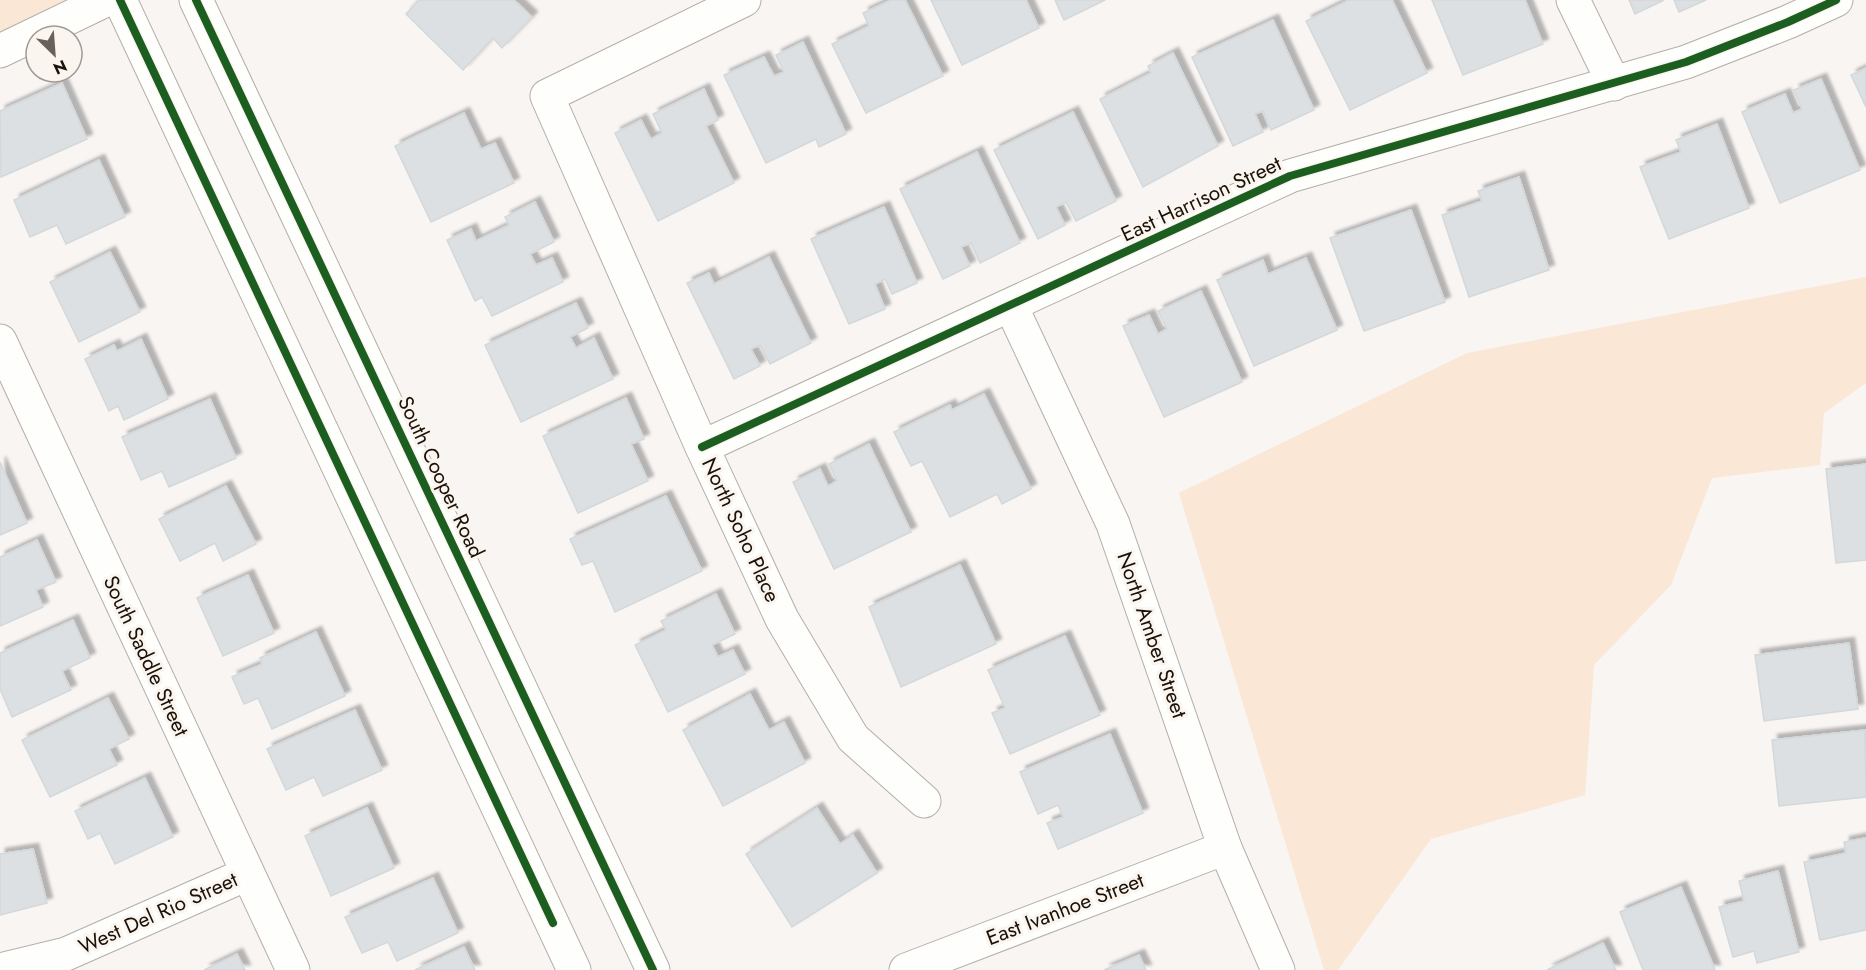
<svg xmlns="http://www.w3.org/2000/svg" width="1866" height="970" font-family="Jost,sans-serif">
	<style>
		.green { fill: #fae7d6 }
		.building { fill: #dce0e2; stroke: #d3d8db; stroke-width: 1.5; filter: url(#shadow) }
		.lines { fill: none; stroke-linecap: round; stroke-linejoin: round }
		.street-casing { stroke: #b4aea8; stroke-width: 35 }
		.secondary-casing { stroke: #b4aea8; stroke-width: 35 }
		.street { stroke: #fefefd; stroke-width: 33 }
		.secondary { stroke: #fefefd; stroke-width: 33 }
		.cycleway-casing { stroke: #fbf5f0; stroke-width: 11 }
		.cycleway { stroke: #1b5e20; stroke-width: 8 }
		.labels { text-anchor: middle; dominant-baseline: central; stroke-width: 6; stroke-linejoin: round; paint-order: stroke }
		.street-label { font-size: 21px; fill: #1a1108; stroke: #fbf5f0 }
	</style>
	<defs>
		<filter id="shadow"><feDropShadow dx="5.5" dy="-5.5" stdDeviation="1.5" flood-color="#0004"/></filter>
	</defs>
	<rect width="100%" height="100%" fill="#f8f5f3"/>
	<g class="green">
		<path d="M0 0H106L0 51Z"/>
		<path d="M1866 277V383L1824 413 1820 465 1712 478 1671 585 1594 665 1585 795 1431 839 1338 970H1324L1179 493 1467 353Z"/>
	</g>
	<g class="building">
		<path d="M419 0H514L532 17 502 48 493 38 463 70 406 14Z"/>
		<path d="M891 0H905L943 76 866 113 832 44 869 26 863 13Z"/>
		<path d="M931 0H1026L1039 28 962 65Z"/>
		<path d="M1055 0H1105L1064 20Z"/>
		<path d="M1349 0H1392L1427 73 1350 110 1306 21Z"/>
		<path d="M1432 0H1525L1543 44 1463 75Z"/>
		<path d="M1629 0H1664L1635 14Z"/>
		<path d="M1674 0H1706L1679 12Z"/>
		<path d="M1273 20 1314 110 1271 130 1263 111 1255 114 1263 132 1233 146 1192 57Z"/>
		<path d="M803 42 846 134 819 147 816 139 766 163 724 75 764 57 774 76 784 72 776 55Z"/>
		<path d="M1173 53 1218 146 1143 187 1100 99 1151 73 1148 66Z"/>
		<path d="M1866 68V107L1851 75Z"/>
		<path d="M1821 79 1860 170 1780 203 1742 112 1785 94 1793 113 1802 109 1794 90Z"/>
		<path d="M62 83 87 139 1 177 0 111Z"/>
		<path d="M704 89 718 120 706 126 734 183 658 221 615 133 641 120 651 139 662 133 653 114Z"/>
		<path d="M1073 112 1116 201 1076 221 1066 202 1056 207 1065 225 1038 239 994 150Z"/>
		<path d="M464 113 481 149 495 143 514 183 431 222 395 146Z"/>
		<path d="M1717 124 1749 208 1669 239 1640 167 1681 152 1676 140Z"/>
		<path d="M977 152 1020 243 980 263 971 243 961 247 970 266 943 279 900 189Z"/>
		<path d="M99 160 125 217 66 244 57 225 30 237 14 200Z"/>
		<path d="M1519 177 1549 270 1469 297 1442 215 1482 201 1478 191Z"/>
		<path d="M535 202 554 242 530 254 536 265 552 258 563 282 492 316 482 297 475 301 447 240 471 229 476 241 509 225 505 217Z"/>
		<path d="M884 207 917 283 892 294 885 279 875 284 885 309 849 324 811 239Z"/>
		<path d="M1411 210 1445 302 1364 331 1330 238Z"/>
		<path d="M110 252 140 312 79 342 50 282Z"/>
		<path d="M769 257 811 343 770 364 760 345 751 349 760 366 734 379 687 283 709 273 714 284Z"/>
		<path d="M1306 258 1337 330 1254 366 1217 280 1263 260 1268 274Z"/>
		<path d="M1201 291 1242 382 1164 417 1123 326 1149 315 1158 334 1167 329 1158 311Z"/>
		<path d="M576 303 588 328 570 337 576 348 594 338 613 379 521 422 485 345Z"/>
		<path d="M141 339 168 399 124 420 118 406 109 411 85 359 114 345 117 351Z"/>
		<path d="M984 394 1031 489 1002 504 997 494 950 517 922 461 911 466 894 432 950 405 952 410Z"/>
		<path d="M626 398 644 439 631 444 648 481 578 513 543 436Z"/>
		<path d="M210 399 236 458 169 487 162 471 141 480 122 437Z"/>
		<path d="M869 444 911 532 834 569 793 482 820 469 828 486 837 481 829 464Z"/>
		<path d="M0 462 27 523 0 535Z"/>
		<path d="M1866 464V560L1836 563 1826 469Z"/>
		<path d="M226 486 256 544 223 561 215 543 180 561 159 519Z"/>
		<path d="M666 496 702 571 615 612 593 561 582 565 570 539Z"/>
		<path d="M37 540 56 582 36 590 43 607 0 626V557Z"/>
		<path d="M960 565 996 644 901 687 869 607Z"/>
		<path d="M248 575 274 633 223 656 197 598Z"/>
		<path d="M716 594 735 634 712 645 718 657 733 650 745 674 668 712 635 645 666 630 661 621Z"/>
		<path d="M73 620 90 658 62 671 71 690 12 717 0 689V653Z"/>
		<path d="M316 632 345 696 272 729 258 698 244 704 232 677 262 664 260 658Z"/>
		<path d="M1065 636 1100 715 1010 754 992 713 1005 708 988 670Z"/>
		<path d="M1849 643 1858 709 1764 721 1755 655Z"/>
		<path d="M750 694 769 730 784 722 805 763 723 806 683 730Z"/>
		<path d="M108 698 129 739 109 749 117 765 50 797 22 740Z"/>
		<path d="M355 710 382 770 323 796 314 777 286 790 267 749Z"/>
		<path d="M1865 730 1866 797 1779 806 1772 740Z"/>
		<path d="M1110 734 1143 813 1058 849 1047 823 1063 817 1058 805 1038 814 1020 772Z"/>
		<path d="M145 778 173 837 115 864 100 833 88 839 75 811Z"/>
		<path d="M367 808 394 868 331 896 305 836Z"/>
		<path d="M817 808 840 844 853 835 877 873 792 927 746 854Z"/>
		<path d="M1866 838V930L1820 940 1804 862 1846 853 1844 842Z"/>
		<path d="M33 849 47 903 0 915V854Z"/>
		<path d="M1778 871 1799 952 1757 963 1754 951 1733 957 1719 907 1744 901 1739 881Z"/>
		<path d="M433 878 458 933 397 961 388 942 362 953 345 917Z"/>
		<path d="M1681 887 1715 970H1643L1620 912Z"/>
		<path d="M1603 943 1616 970H1547Z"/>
		<path d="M464 947 475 970H415Z"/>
		<path d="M237 954 245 970H204Z"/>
		<path d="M1139 955 1146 970H1104Z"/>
	</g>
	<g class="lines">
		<defs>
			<g id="street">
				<path d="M744 0 547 96 702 447 782 619 853 738 924 801"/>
				<path d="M1573 0 1614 84"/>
				<path d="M0 51 106 0"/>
				<path d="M1011 306 1113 524 1225 848 1278 970"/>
				<path d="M0 341 293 970"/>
				<path d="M702 447 1290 176 1686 62 1788 22 1836 0"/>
				<path d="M0 970 66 954 247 874"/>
				<path d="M906 970 1225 848"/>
			</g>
			<g id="secondary">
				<path d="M120 0 574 970"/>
				<path d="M196 0 653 970"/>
			</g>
		</defs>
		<use href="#street" class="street-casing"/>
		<use href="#secondary" class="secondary-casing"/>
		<use href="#street" class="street"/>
		<use href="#secondary" class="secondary"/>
		<defs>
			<g id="cycleway">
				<path d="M120 0 553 923"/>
				<path d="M196 0 653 970"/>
				<path d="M702 447 1290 176 1686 62 1788 22 1836 0"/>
			</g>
		</defs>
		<use href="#cycleway" class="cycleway-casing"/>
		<use href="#cycleway" class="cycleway"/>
	</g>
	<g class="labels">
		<g class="street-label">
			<text transform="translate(1201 199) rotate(-25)">East Harrison Street</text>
			<text transform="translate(441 477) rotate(65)">South Cooper Road</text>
			<text transform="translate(741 530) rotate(65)">North Soho Place</text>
			<text transform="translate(1152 635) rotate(71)">North Amber Street</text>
			<text transform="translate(146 656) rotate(65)">South Saddle Street</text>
			<text transform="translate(1065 909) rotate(-21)">East Ivanhoe Street</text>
			<text transform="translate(158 913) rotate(-24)">West Del Rio Street</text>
		</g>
	</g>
	<g transform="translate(54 54) rotate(155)"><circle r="28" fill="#fbf5f0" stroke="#a19a93" stroke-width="1.5"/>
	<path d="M0-4.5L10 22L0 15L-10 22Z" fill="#68615a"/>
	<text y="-9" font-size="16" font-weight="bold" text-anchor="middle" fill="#1a1108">N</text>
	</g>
</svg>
